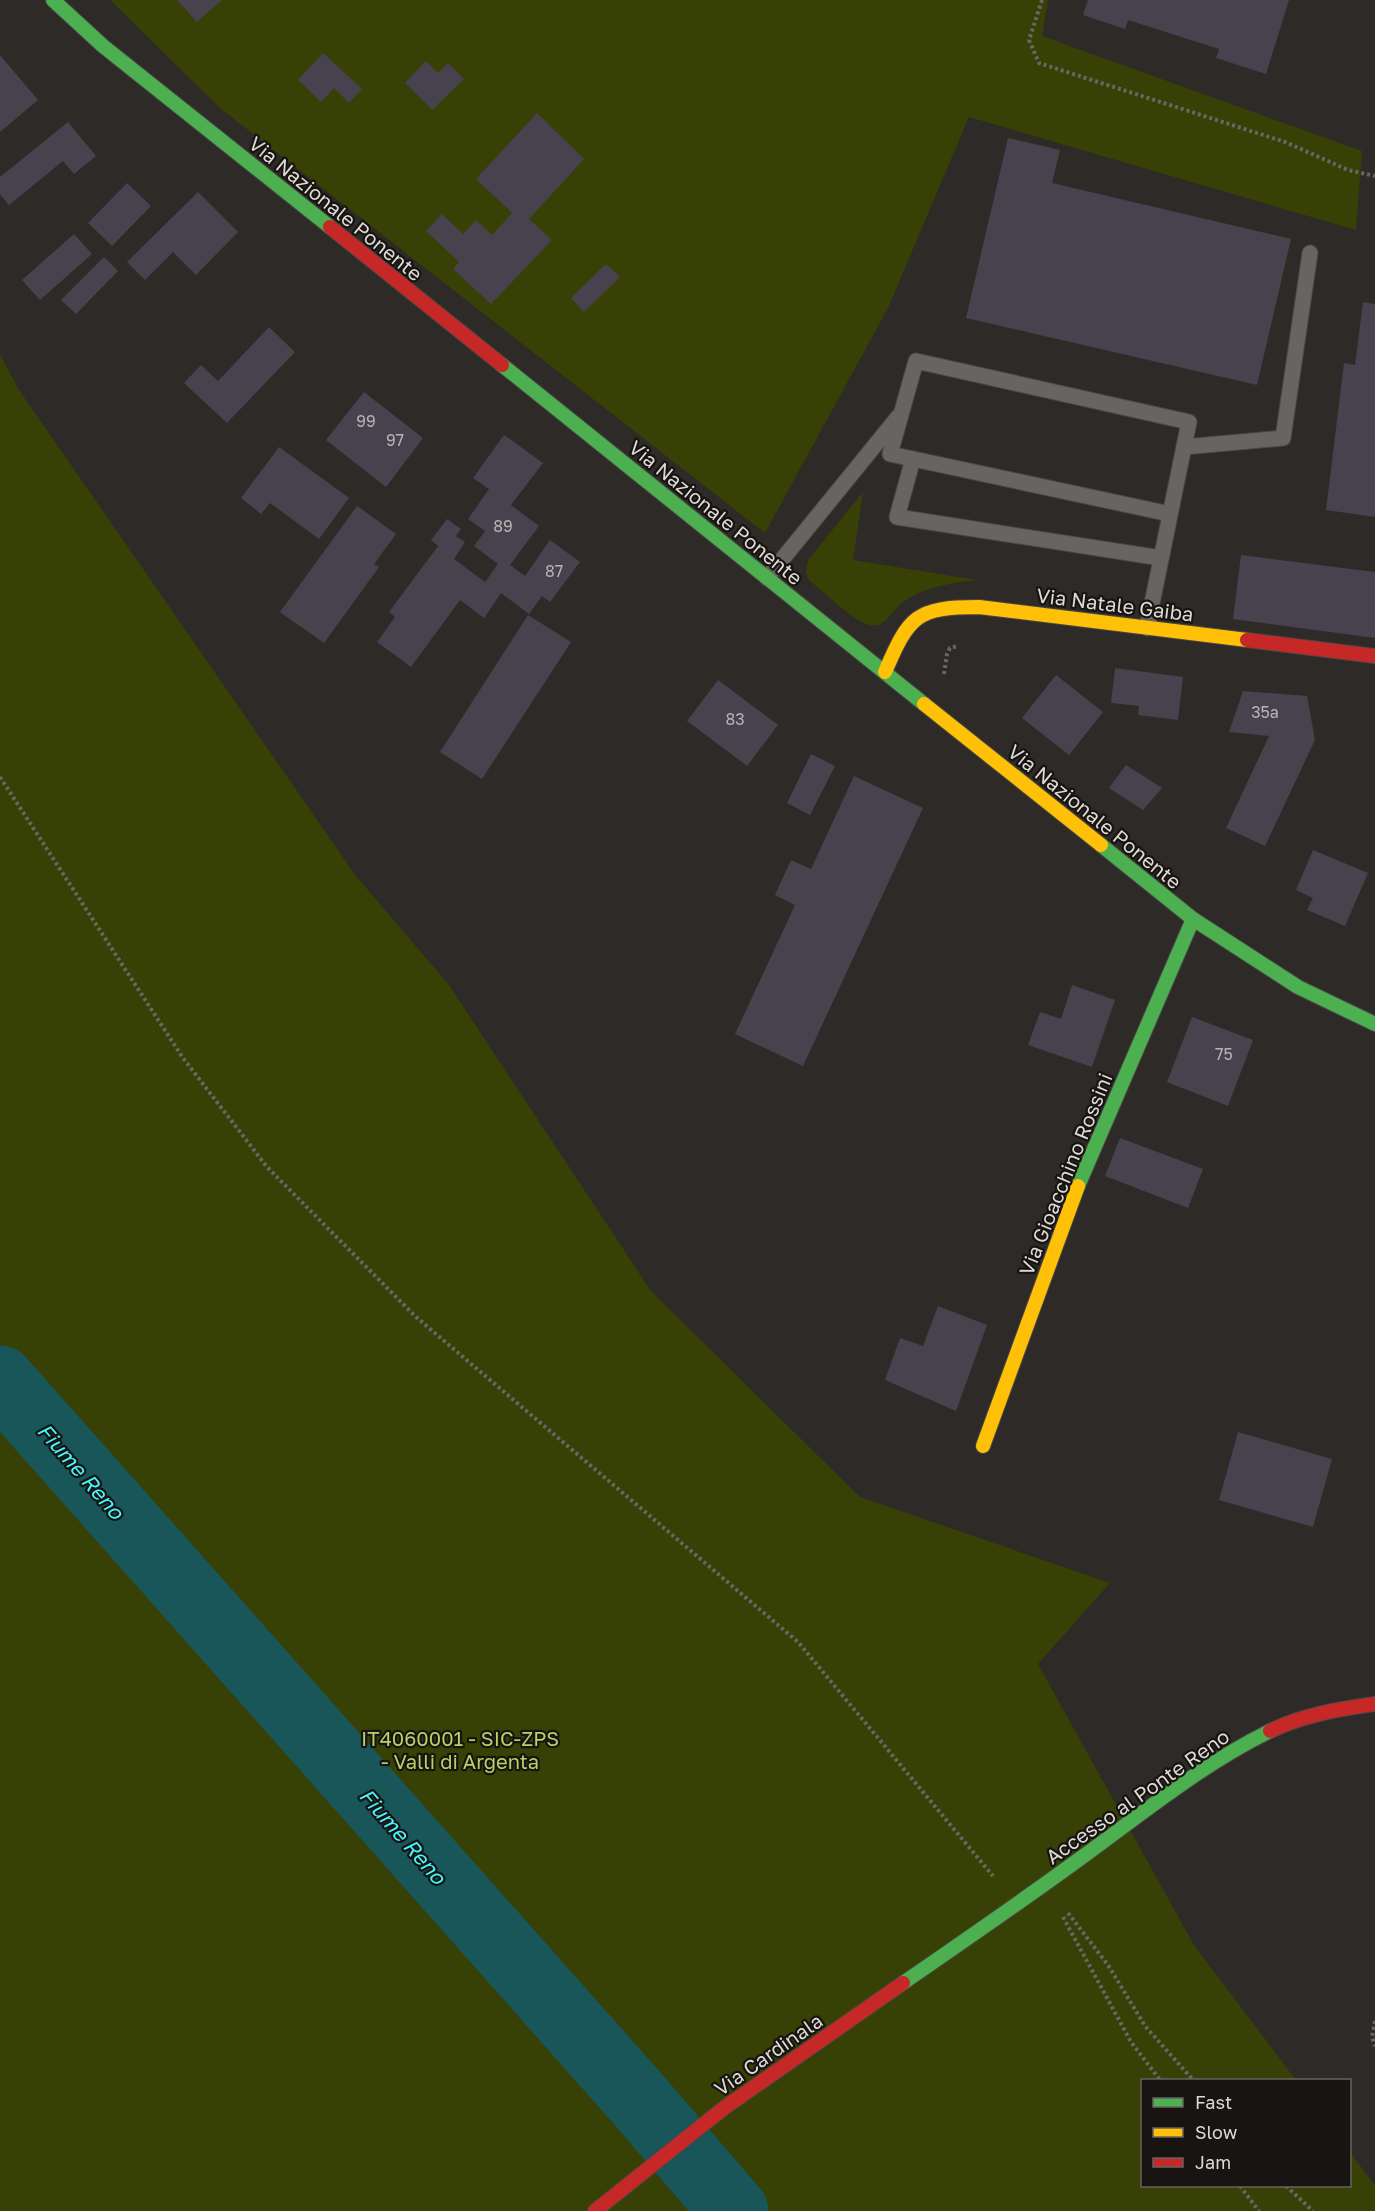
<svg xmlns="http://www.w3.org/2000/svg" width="1375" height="2211" font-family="'Golos Text',sans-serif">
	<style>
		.green { fill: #374005 }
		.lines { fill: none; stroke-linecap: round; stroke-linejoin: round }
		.river { stroke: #185659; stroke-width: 69 }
		.building { fill: #47424e }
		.lane-casing { stroke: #4a4744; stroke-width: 17 }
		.fast-casing { stroke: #4a4744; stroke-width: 16 }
		.slow-casing { stroke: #4a4744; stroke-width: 16 }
		.jam-casing { stroke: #4a4744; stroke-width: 16 }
		.path { stroke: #696664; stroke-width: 4; stroke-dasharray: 3 3; stroke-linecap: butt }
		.lane { stroke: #676461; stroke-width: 15 }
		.fast { stroke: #4caf50; stroke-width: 14 }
		.slow { stroke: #ffc107; stroke-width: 14 }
		.jam { stroke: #c62828; stroke-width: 14 }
		.labels { text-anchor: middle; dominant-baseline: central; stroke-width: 4.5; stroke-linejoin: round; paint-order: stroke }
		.number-label { font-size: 16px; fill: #b8b4b3 }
		.street-label { font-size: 20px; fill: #dedad5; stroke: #171411 }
		.park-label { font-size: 20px; fill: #b8d164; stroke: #171411 }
		.water-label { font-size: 21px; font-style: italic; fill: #43f6ff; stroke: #171411 }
	</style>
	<rect width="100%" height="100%" fill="#2e2a27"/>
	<g class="green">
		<path d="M110 0H1048L1042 36 1362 151 1356 230 969 117 888 308 765 533 221 109Z"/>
		<path d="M0 354 19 390 356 876 449 985 651 1291 860 1497 1110 1583 1038 1664 1194 1945 1296 2080H1142V2186H1350V2152L1375 2186V2211H0Z"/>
		<path d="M863 492 853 560 977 580C951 583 923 587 902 603 890 612 886 629 869 625 854 621 822 591 809 580 805 573 806 568 808 560Z"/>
	</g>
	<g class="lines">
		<path class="river" d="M0 1380 637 2098 734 2211"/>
	</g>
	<g class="building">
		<path d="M177 0H222L197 22Z"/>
		<path d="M1088 0H1289L1266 74 1216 58 1219 49 1128 20 1125 29 1083 15Z"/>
		<path d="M323 53 362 89 349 103 334 88 321 102 298 80Z"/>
		<path d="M0 55 38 100 0 132Z"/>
		<path d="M426 61 438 73 448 63 464 79 432 110 405 83Z"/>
		<path d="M537 113 584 159 529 219 552 240 491 304 453 269 459 262 426 231 442 214 463 234 476 220 492 235 512 213 476 179Z"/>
		<path d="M68 122 96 156 74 174 63 161 9 205 0 194V177Z"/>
		<path d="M1008 138 1060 150 1052 183 1291 239 1257 385 966 318Z"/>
		<path d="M127 183 151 206 112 246 88 223Z"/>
		<path d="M198 192 238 232 196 275 173 252 145 280 127 262Z"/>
		<path d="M74 234 92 254 40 300 22 280Z"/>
		<path d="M104 257 118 271 76 314 61 300Z"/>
		<path d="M606 264 620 277 584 312 571 298Z"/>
		<path d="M1363 302 1375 304V517L1326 510 1344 363 1355 365Z"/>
		<path d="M269 327 295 352 227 423 184 383 201 365 218 381Z"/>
		<path d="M364 392 423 438 386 487 326 440Z"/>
		<path d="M504 435 543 463 511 505 539 526 510 565 525 576 550 540 580 562 550 602 542 596 529 614 501 593 484 618 460 600 411 667 377 642 395 617 389 612 438 546 431 540 447 519 461 529 456 536 465 542 454 559 485 582 498 564 474 546 485 531 468 519 489 489 473 478Z"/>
		<path d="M279 447 349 498 319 539 270 503 261 514 241 498Z"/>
		<path d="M357 506 396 534 374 564 379 567 324 643 280 612Z"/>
		<path d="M1241 555 1375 572V638L1233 619Z"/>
		<path d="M528 615 571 642 482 779 440 752Z"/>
		<path d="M1115 668 1183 677 1178 720 1138 715 1139 706 1111 703Z"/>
		<path d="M1056 675 1103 712 1069 755 1022 718Z"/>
		<path d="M718 680 778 725 747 766 687 721Z"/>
		<path d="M1243 691 1307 696 1315 740 1265 846 1226 828 1269 736 1229 732Z"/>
		<path d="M811 754 835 766 810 815 787 803Z"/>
		<path d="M1126 765 1162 788 1143 810 1109 788Z"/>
		<path d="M854 776 923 808 803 1066 735 1034 795 905 775 895 791 860 811 869Z"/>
		<path d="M1313 850 1368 873 1345 926 1307 910 1313 898 1296 890Z"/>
		<path d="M1072 985 1115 1000 1092 1067 1028 1045 1040 1012 1061 1019Z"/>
		<path d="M1192 1017 1253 1040 1228 1106 1167 1082Z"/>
		<path d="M1120 1138 1203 1169 1188 1208 1105 1176Z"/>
		<path d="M938 1306 987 1325 956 1411 885 1380 900 1338 923 1346Z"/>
		<path d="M1238 1432 1332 1459 1313 1527 1219 1500Z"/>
	</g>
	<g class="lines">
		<defs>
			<g id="lane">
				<path d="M1184 447 1283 438 1310 253"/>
				<path d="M913 459 897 517 1161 558"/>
				<path d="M767 578 898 417"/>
				<path d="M1147 628 1189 422 916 361 890 454 1170 514"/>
			</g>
			<g id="fast">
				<path d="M53 0 103 46 330 227"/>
				<path d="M502 365 924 704"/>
				<path d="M1101 845 1193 919 1298 987 1375 1024"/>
				<path d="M1078 1186 1193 919"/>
				<path d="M903 1983C964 1941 1025 1899 1085 1855 1145 1811 1203 1764 1270 1731"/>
			</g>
			<g id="slow">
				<path d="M885 672C909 616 916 607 979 607L1247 640"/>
				<path d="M924 704 1101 845"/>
				<path d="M983 1446 1078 1186"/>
			</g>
			<g id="jam">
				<path d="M330 227 502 365"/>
				<path d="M1247 640 1375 656"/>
				<path d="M1270 1731C1303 1715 1339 1709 1375 1704"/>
				<path d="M595 2211 724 2108 903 1983"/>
			</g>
		</defs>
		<use href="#lane" class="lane-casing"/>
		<use href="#fast" class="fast-casing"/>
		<use href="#slow" class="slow-casing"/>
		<use href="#jam" class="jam-casing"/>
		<g class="path">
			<path d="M1042 0 1029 40 1039 63 1285 142 1348 170 1375 176"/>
			<path d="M944 674 947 654 950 648 958 646"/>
			<path d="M0 777 183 1058 267 1167 416 1317 798 1642 993 1876"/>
			<path d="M1068 1913 1108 1965 1145 2026 1193 2080"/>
			<path d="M1063 1917 1131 2042 1160 2080"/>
			<path d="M1375 2021 1372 2037 1375 2046"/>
			<path d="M1240 2186 1259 2211"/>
			<path d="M1286 2186 1313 2211"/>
		</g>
		<use href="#lane" class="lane"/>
		<use href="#fast" class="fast"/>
		<use href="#slow" class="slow"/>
		<use href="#jam" class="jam"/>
	</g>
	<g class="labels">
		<g class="number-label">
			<text x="366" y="421">99</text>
			<text x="395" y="440">97</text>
			<text x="503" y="526">89</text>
			<text x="554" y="571">87</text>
			<text x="1265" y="712">35a</text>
			<text x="735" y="719">83</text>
			<text x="1224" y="1054">75</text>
		</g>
		<g class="street-label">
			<text transform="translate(336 208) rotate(39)">Via Nazionale Ponente</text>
			<text transform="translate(716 512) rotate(39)">Via Nazionale Ponente</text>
			<text transform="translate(1115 604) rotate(7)">Via Natale Gaiba</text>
			<text transform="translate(1095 816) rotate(39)">Via Nazionale Ponente</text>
			<text transform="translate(1065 1174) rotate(-68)">Via Gioacchino Rossini</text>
			<text transform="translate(1137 1796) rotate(-35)">Accesso al Ponte Reno</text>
			<text transform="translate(768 2054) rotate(-35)">Via Cardinala</text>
		</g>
		<g class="park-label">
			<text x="460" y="1738">IT4060001 - SIC-ZPS<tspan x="460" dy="23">- Valli di Argenta</tspan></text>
		</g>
		<g class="water-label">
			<text transform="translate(81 1471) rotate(49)">Fiume Reno</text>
			<text transform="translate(403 1836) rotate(49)">Fiume Reno</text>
		</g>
	</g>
	<rect x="1141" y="2079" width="210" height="108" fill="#171411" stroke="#67635f" stroke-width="1.5"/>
	<rect x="1153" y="2098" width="30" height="9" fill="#4caf50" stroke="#67635f" stroke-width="1.5"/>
	<text x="1195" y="2109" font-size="18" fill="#dedad5">Fast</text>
	<rect x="1153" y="2128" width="30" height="9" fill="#ffc107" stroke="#67635f" stroke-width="1.5"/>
	<text x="1195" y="2139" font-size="18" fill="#dedad5">Slow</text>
	<rect x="1153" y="2158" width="30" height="9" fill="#c62828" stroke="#67635f" stroke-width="1.5"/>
	<text x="1195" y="2169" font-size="18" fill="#dedad5">Jam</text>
</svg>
